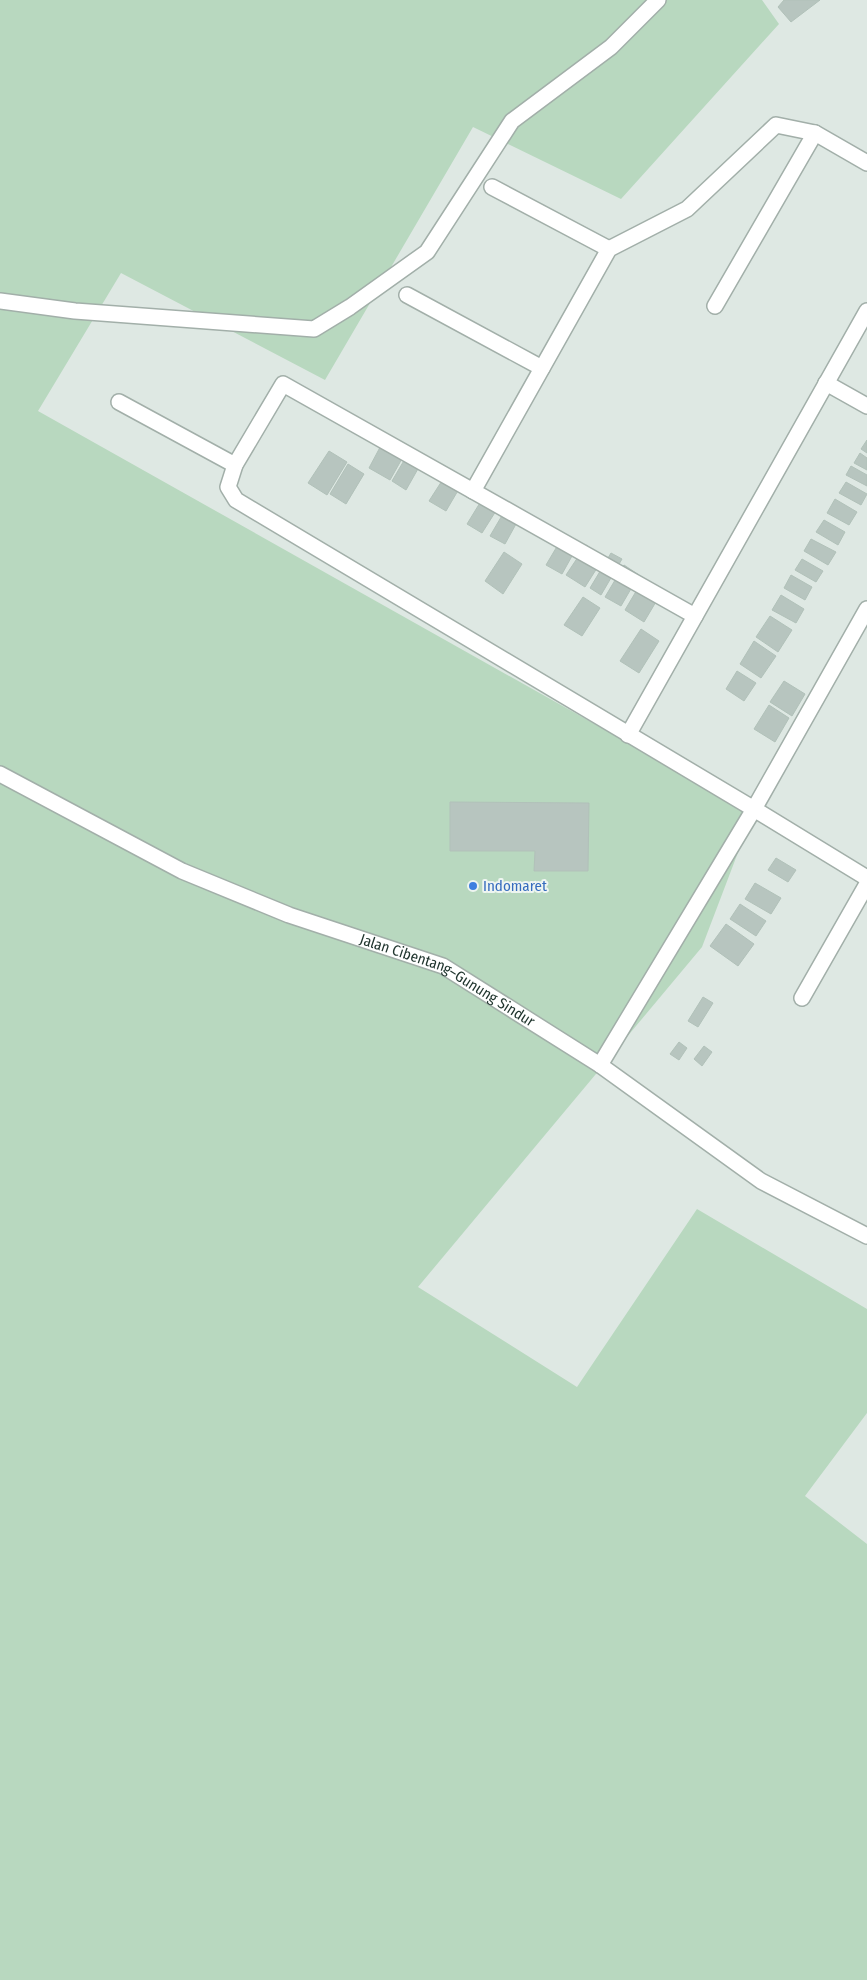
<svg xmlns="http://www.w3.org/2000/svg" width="867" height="1980" font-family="'Fira Sans Condensed',sans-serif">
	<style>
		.green { fill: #b8d8bf }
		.building { fill: #b7c5bf; stroke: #b1c1b9 }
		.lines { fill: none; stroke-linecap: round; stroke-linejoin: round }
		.minor-casing { stroke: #a2afa9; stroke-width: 18 }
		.tertiary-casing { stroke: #a2afa9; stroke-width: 18 }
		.minor { stroke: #fff; stroke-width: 15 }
		.tertiary { stroke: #fff; stroke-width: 15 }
		.shop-dot { fill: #3f7fe0; stroke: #eef5f1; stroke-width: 2 }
		.labels { text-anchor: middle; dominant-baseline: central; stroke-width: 4; stroke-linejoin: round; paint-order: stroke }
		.shop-label { font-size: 15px; fill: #366cbe; stroke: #eef5f1; text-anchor: start }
		.street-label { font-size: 15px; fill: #21362f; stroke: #eef5f1 }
	</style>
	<rect width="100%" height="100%" fill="#dee8e3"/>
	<path class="green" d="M0 0H762L779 24 621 199 473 127 325 380 121 273 38 411 753 813 702 947 418 1287 577 1387 697 1209 867 1309V1413L805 1496 867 1544V1980H0Z"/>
	<g class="building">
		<path d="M784 0H820L791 22 778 7Z"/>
		<path d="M386 436 408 448 390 480 369 468Z"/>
		<path d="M867 440V453L861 449Z"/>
		<path d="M329 451 347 462 327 495 308 483Z"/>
		<path d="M409 452 423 460 406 490 392 481Z"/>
		<path d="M860 453 867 458V470L854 463Z"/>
		<path d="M348 464 364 474 346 504 330 494Z"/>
		<path d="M851 466 867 475V486L846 475Z"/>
		<path d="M447 473 463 482 446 511 429 501Z"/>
		<path d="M846 482 867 494 861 505 839 493Z"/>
		<path d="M486 493 501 503 482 533 467 524Z"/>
		<path d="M835 499 857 512 849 525 827 513Z"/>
		<path d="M507 507 521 515 505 544 490 536Z"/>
		<path d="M824 520 845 532 838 545 816 532Z"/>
		<path d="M562 538 577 547 562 574 546 565Z"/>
		<path d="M811 539 836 552 828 565 804 551Z"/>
		<path d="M586 545 604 557 585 587 566 575Z"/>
		<path d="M504 552 522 564 503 594 485 581Z"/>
		<path d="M611 553 622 559 601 595 590 588Z"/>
		<path d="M802 559 823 571 816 582 795 570Z"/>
		<path d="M624 565 639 575 621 606 605 597Z"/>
		<path d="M791 575 812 587 805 600 784 588Z"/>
		<path d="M641 583 660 595 644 622 625 610Z"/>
		<path d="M781 595 804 609 796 623 772 610Z"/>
		<path d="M583 597 600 608 582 636 564 625Z"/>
		<path d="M770 616 792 630 778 652 756 637Z"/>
		<path d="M641 629 659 641 639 673 620 661Z"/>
		<path d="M754 641 776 656 761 678 740 664Z"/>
		<path d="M737 671 756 683 744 701 726 689Z"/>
		<path d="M784 681 805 694 792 716 770 702Z"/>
		<path d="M769 705 789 718 775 742 754 729Z"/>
		<path d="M450 802 589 803 588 871H534L535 851H450Z"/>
		<path d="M776 858 796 870 788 882 768 870Z"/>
		<path d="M755 883 781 898 771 914 745 899Z"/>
		<path d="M740 904 766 921 756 936 730 919Z"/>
		<path d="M726 924 754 944 738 966 710 946Z"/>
		<path d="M703 997 713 1003 698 1027 688 1021Z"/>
		<path d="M679 1042 687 1048 679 1060 670 1054Z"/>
		<path d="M704 1046 712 1052 702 1066 694 1059Z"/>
	</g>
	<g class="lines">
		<defs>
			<g id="minor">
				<path d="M492 187 609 249"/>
				<path d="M407 295 542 368"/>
				<path d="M0 301 75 311 314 329 350 307 427 252 512 121 611 47 658 0"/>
				<path d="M715 306 815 133"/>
				<path d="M826 383 867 406"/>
				<path d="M119 402 235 465"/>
				<path d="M473 491 609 249 687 209 776 125 815 133 867 163"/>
				<path d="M695 616 283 384 235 465 228 487 236 500 754 809 867 609"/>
				<path d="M628 735 867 311"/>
				<path d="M802 998 867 884"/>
				<path d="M600 1065 754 809 867 878"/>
			</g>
			<g id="tertiary">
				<path id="s1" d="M0 774 182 871 289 915 443 966 600 1065 761 1181 867 1236"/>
			</g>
		</defs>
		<use href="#minor" class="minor-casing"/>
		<use href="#tertiary" class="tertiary-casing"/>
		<use href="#minor" class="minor"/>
		<use href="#tertiary" class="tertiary"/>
	</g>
	<circle class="shop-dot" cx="473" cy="886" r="5"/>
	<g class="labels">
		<g class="shop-label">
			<text x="483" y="886">Indomaret</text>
		</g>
		<g class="street-label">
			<text stroke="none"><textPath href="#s1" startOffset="494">Jalan Cibentang–Gunung Sindur</textPath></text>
		</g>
	</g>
</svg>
